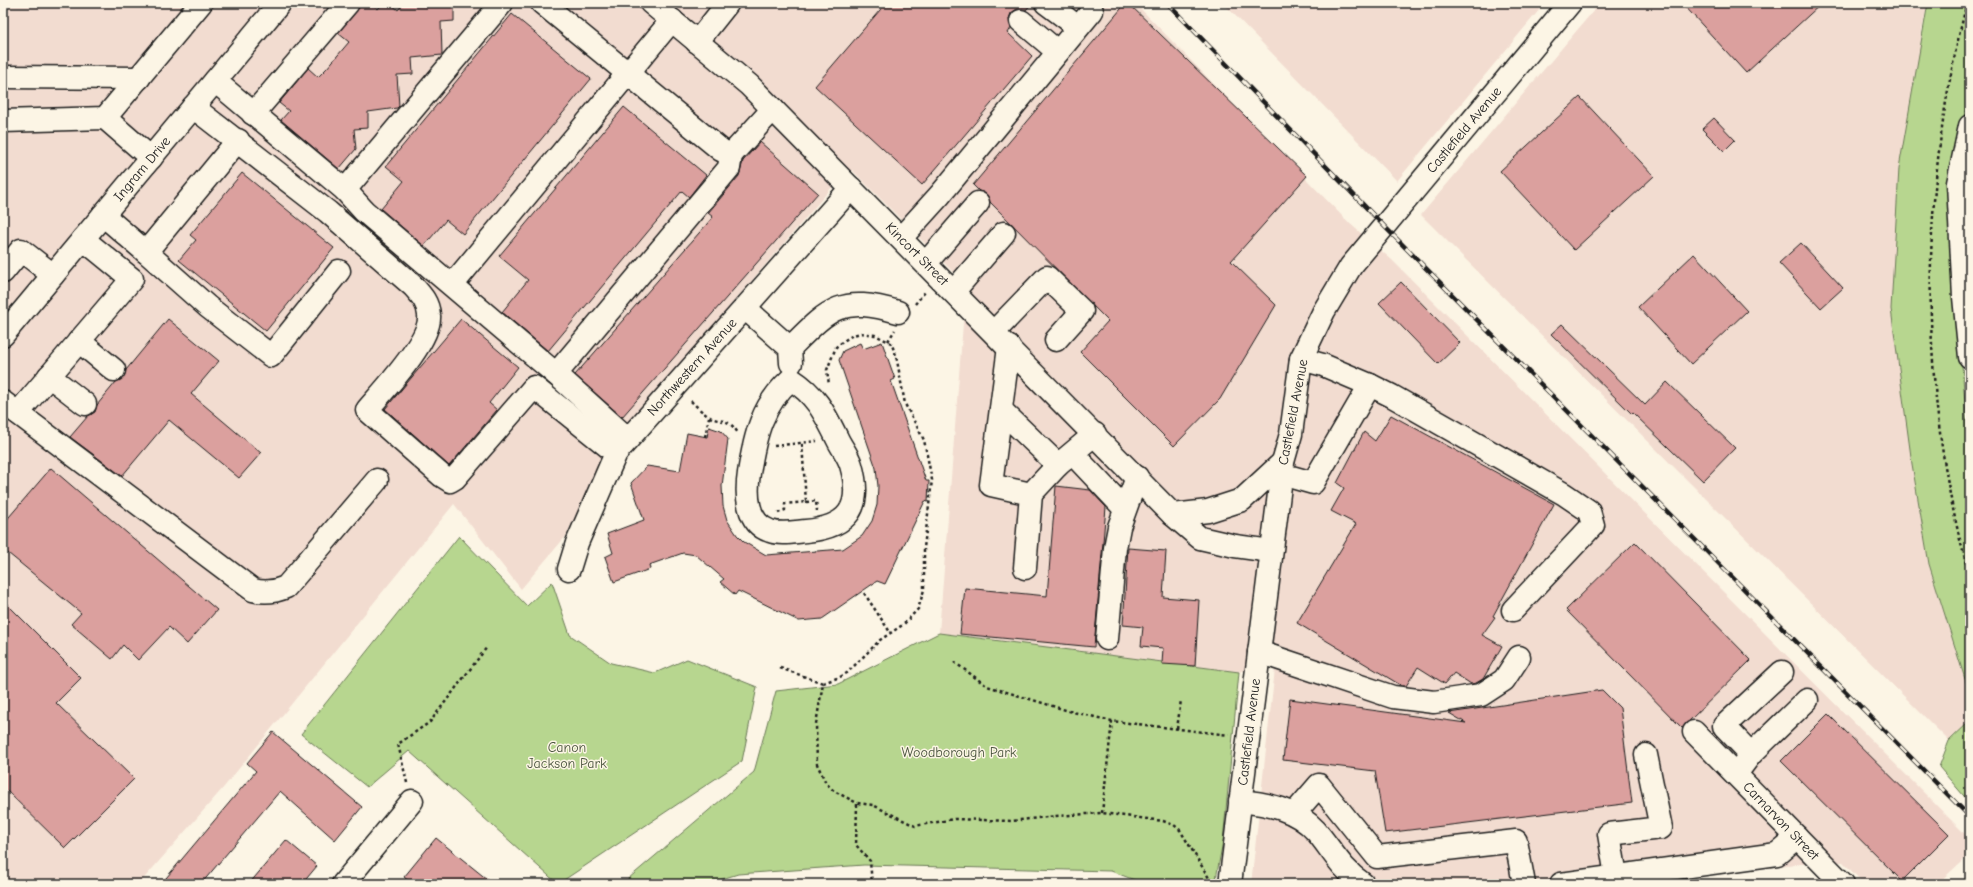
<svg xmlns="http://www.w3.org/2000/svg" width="1973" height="887" font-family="'Comic Neue',sans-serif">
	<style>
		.built { fill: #f2dcd0 }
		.green { fill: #b7d68f; stroke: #6a7956 }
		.building { fill: #dba09e; stroke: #1c1c1c }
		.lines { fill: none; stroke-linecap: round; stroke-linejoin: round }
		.minor-casing { stroke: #1c1c1c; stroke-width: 25 }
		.path { stroke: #1c1c1c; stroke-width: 2.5; stroke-dasharray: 3 3; stroke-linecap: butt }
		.minor { stroke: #fcf5e5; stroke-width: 22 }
		.rail-casing { stroke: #1c1c1c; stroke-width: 4.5 }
		.rail { stroke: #fcf5e5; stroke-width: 3; stroke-dasharray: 9; stroke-linecap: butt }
		.labels { text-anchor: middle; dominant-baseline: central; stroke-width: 3; stroke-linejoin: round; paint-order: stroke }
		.street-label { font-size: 14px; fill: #1c1c1c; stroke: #fcf5e5 }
		.park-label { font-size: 14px; fill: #4a543e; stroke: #fcf5e5 }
	</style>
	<rect width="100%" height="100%" fill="#fcf5e5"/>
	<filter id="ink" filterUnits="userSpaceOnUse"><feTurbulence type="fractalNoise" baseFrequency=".025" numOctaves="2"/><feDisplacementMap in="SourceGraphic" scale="8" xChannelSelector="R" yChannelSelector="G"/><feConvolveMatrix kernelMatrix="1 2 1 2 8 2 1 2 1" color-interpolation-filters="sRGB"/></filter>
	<g filter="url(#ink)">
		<g class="built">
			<path d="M3 3H1135L1348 222 1392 260 1970 839V854L1937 884H1864L1843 862 1803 863 1646 884H1251L1276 660 1239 672 939 633 966 285 852 170 833 186 610 446 566 536 521 589 454 504 224 787 139 884H3Z"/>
			<path d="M1223 3H1545L1397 181Z"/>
			<path d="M1600 3H1928L1922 30 1912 464 1929 564 1970 695V721L1949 741 1421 215Z"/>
		</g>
		<g class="green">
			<path d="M1928 3H1970V98L1958 139 1953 252 1970 465V695L1929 564 1912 464 1891 309 1899 168Z"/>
			<path d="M459 536 527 606 552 582 570 635 611 663 655 673 687 659 757 687 742 761 558 884 409 751 367 787 301 734Z"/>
			<path d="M939 633 1239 672 1223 841 1215 884H1145L1111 871 864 865 738 874 706 884H622L754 772 776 691 838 684Z"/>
			<path d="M1970 721V803L1939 767 1949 741Z"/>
		</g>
		<g class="building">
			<path d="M363 3H372L378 9 383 3H390L398 10 404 3H454V21L441 22 442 55 412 58 413 74 397 75 399 106 397 108 368 112V128L354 129 356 149 339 169 281 120 289 111 279 103 308 68 318 77 327 68 349 42 338 33Z"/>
			<path d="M886 3H1032L1026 10 1017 9 1011 13 1009 19 1011 28 1008 33 1032 56 922 185 815 86Z"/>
			<path d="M1126 3H1128L1307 176 1231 261 1276 305 1220 399 1174 446 1080 352 1108 321 990 202 986 194 979 191 973 185Z"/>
			<path d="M1682 3H1822L1746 73Z"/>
			<path d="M512 14 591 79 463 234 446 220 424 246 381 209 404 181 386 166Z"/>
			<path d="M1580 97 1654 176 1574 250 1500 171Z"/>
			<path d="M624 107 706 175 689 197 682 191 548 351 502 312 528 280 499 256Z"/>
			<path d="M1714 118 1735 140 1724 151 1702 129Z"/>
			<path d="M760 142 818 193 622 417 575 375 713 217 708 213 739 176 743 161Z"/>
			<path d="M242 173 334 248 266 331 179 260 196 240 190 235Z"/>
			<path d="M1801 243 1843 288 1821 308 1779 263Z"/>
			<path d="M1694 254 1747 311 1691 364 1638 307Z"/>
			<path d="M1401 282 1460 343 1438 364 1379 303Z"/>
			<path d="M168 319 219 361 191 394 261 453 239 478 169 420 122 476 70 437 88 416 95 412 97 405 116 382 123 378 126 370Z"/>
			<path d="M461 319 518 367 489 403 497 410 449 466 385 409Z"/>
			<path d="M1562 324 1645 405 1667 382 1735 448 1703 481 1633 413 1632 414 1551 334Z"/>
			<path d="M882 342 895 379 891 381 926 481H929L928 502 925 501 885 584 877 581 822 619 799 621 738 591 735 595 720 582 724 579 696 555 683 553 649 565 650 569 614 582 605 557 613 553 607 534 644 520 631 483 647 466 680 471 687 433 707 437 709 427 721 431 728 439 722 486 723 506 727 520 737 535 744 542 766 555 843 549 862 536 872 521 877 505 878 486 876 468 839 360 843 351 860 343 863 349Z"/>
			<path d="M1391 415 1554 504 1493 616 1495 617 1482 635 1502 646 1483 679 1476 683 1471 684 1454 673 1445 684 1418 667 1406 686H1402L1297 623 1356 524 1331 511 1344 488 1337 483 1364 432 1375 441Z"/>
			<path d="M51 468 217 610 187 644 169 627 138 660 123 645 112 659 71 624 81 613 3 549V524Z"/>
			<path d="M1056 486 1090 490 1106 507 1094 647 960 634 965 588 1047 596Z"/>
			<path d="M1635 542 1751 660 1682 728 1566 610Z"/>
			<path d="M1128 548 1166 551 1163 597 1199 600 1195 666 1162 664 1163 648 1141 646 1143 627 1123 625Z"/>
			<path d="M3 600 81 678 56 703 134 779 65 848 3 787Z"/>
			<path d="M1602 690 1620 708 1632 803 1385 833 1375 771 1283 760 1290 699 1466 723 1449 713Z"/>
			<path d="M1828 714 1949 834 1902 881 1781 761Z"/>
			<path d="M273 732 362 807 335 840 280 791 201 884H161L256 771 247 763Z"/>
			<path d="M436 838 493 884H412L404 877Z"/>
			<path d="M286 840 317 866 302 884H249Z"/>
		</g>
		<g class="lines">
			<defs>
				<g id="minor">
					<path d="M502 3 345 190 364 211 556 374 729 168 731 155"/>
					<path d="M542 3 721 150 731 155 773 109"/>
					<path d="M651 3 749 85 1173 515 1200 538 1235 546 1271 551"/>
					<path d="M1046 3 1078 27"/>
					<path d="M1021 21 1058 52"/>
					<path d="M697 42 728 3"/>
					<path d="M3 77 139 78"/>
					<path d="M215 81 345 190"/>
					<path d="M193 107 328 212 413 286C421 295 428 302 429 315 432 340 383 391 367 410L442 476 450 481 455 478 534 387 616 453"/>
					<path d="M253 114 348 3"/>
					<path d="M105 118 151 158"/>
					<path d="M3 121 105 118 201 3"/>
					<path d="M1970 126 1958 183 1964 297 1970 357"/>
					<path d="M103 215 146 252 238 140"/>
					<path d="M901 238 940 195 1092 11"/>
					<path d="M146 252 208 307 271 356 339 271"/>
					<path d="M926 263 978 203"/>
					<path d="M3 272 21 250 53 275"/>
					<path d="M453 284 672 20"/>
					<path d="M954 291 1004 233"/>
					<path d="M745 308 790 348 791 363"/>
					<path d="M994 332 1047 277 1082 311 1056 340"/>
					<path d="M3 335 280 3"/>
					<path d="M79 341 114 370"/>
					<path d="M1009 347 991 485 1031 494 1025 568"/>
					<path d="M790 348C829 309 840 295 898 312"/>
					<path d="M556 374 628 439"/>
					<path d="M49 376 85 404"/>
					<path d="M791 379C816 395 824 412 837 438 841 447 848 455 851 465 863 507 849 527 806 531 795 532 781 535 770 531 746 523 746 493 749 473 755 435 762 405 791 379Z"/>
					<path d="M1370 385 1392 396 1564 494 1589 511 1593 525 1513 610"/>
					<path d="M3 402 253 590C265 593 275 592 286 587L377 480"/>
					<path d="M1001 410 1058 465"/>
					<path d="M18 413 132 279 83 239"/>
					<path d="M1073 454 1124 508"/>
					<path d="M1281 474 1313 483 1370 385 1323 365 1301 359"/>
					<path d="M1031 494 1058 465 1095 434"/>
					<path d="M1173 515 1208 511 1242 500 1283 462"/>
					<path d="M569 569 577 543 616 453 851 188"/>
					<path d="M1107 639 1115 548 1119 527 1137 477"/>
					<path d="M1259 652 1393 697 1434 702 1481 695 1504 680 1519 657"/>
					<path d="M1694 732 1843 884"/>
					<path d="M1751 754 1724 726 1782 672"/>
					<path d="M1742 766 1751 754 1807 700"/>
					<path d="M1240 801C1269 804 1296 809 1316 831 1332 850 1342 870 1363 884"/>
					<path d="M1294 814 1319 785 1377 857 1516 841 1524 884"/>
					<path d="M1616 876 1609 834 1661 828 1646 755"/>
					<path d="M343 884 412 801"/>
					<path d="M1230 884 1283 462 1291 434 1301 359 1324 311 1351 266 1570 3"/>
					<path d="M1561 884 1777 854 1797 837"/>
				</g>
			</defs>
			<use href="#minor" class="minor-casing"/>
			<g class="path">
				<path d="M1967 3C1919 187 1917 394 1970 577"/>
				<path d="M915 304 925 292"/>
				<path d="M888 341 895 330"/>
				<path d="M691 401C696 406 702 412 708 416 721 424 727 416 738 433"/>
				<path d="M705 437 709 417"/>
				<path d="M774 446 817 441"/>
				<path d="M806 502 816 501 817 511"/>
				<path d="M778 513 785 510V504L806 502 802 443"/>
				<path d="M864 593 890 632"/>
				<path d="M954 662 987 686 1069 711 1112 721 1229 735"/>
				<path d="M780 668 823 683 816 724 817 764 826 783 834 791 857 803 873 805 915 826 954 819 1012 821 1056 816 1102 813 1163 821 1174 825 1180 830 1212 883"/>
				<path d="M823 683 840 677 847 673 880 640 904 624 918 609 924 590V548L932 480 924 440 905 404 896 355 891 343 875 335 861 333 853 335 845 340 836 347 827 370 829 385"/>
				<path d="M1177 729 1181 700"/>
				<path d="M407 783 398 744 430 722 487 647"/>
				<path d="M857 804 856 845 870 861 872 884"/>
				<path d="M1102 813 1112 721"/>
			</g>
			<use href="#minor" class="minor"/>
			<defs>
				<path id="rail" d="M1167 3 1385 227 1970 817"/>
			</defs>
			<use href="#rail" class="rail-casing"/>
			<use href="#rail" class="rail"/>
		</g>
	</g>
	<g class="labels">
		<g class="street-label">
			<text transform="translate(1464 130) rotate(-50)">Castlefield Avenue</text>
			<text transform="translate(142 169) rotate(-50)">Ingram Drive</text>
			<text transform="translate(917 254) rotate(45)">Kincort Street</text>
			<text transform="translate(692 367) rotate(-48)">Northwestern Avenue</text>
			<text transform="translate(1293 412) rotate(-79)">Castlefield Avenue</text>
			<text transform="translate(1249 732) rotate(-83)">Castlefield Avenue</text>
			<text transform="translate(1781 821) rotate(46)">Carnarvon Street</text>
		</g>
		<g class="park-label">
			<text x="567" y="747">Canon<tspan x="567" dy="16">Jackson Park</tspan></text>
			<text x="959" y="752">Woodborough Park</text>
		</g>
	</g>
	<rect width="1973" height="887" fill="none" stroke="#fcf5e5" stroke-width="16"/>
	<rect x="8" y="8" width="1957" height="871" fill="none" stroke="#1c1c1c" stroke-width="1.5" filter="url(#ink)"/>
</svg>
